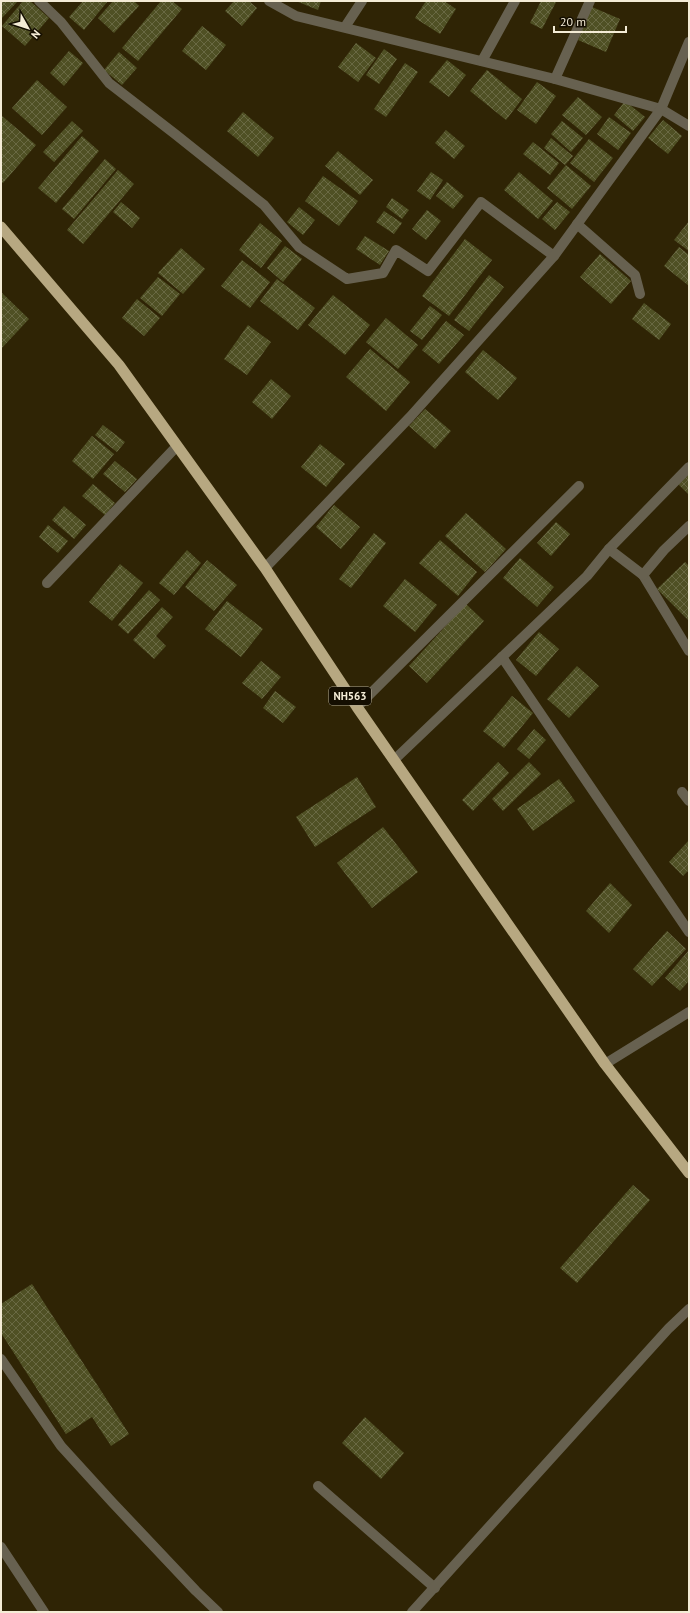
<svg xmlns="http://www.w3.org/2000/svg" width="690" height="1613" font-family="'PT Sans',sans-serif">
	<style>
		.building { fill: url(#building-cross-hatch) }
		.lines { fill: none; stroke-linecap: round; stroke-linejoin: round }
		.service { stroke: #676150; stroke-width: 10 }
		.minor { stroke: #676150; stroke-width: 10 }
		.trunk { stroke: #b7a881; stroke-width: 11 }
		.labels { text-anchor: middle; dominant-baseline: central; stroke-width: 4; stroke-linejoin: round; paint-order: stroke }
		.shield { fill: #140e01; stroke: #b1a996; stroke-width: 1 }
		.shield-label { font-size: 11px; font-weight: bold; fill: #f4ecd6 }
	</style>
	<defs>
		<pattern id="building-cross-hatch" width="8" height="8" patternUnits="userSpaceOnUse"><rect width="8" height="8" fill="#4f5024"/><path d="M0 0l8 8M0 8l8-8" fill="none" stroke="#696943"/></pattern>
	</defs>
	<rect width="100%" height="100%" fill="#2f2405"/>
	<g class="building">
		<path d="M1 1H18L1 19Z"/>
		<path d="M23 1H30L49 18 25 46 2 26Z"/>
		<path d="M83 1H108L84 30 69 17Z"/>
		<path d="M113 1H134L139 6 114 33 98 18Z"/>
		<path d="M161 1H172L182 9 138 61 122 48Z"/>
		<path d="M234 1H249L257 8 242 26 225 11Z"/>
		<path d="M296 1H321L318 10Z"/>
		<path d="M426 1H444L456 9 440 34 415 18Z"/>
		<path d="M541 1 556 2 542 29 530 23Z"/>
		<path d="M592 7 620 19 606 52 578 40Z"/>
		<path d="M202 26 226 45 206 70 182 51Z"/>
		<path d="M356 43 376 58 358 82 338 67Z"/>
		<path d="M384 49 397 59 379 84 366 75Z"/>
		<path d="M69 51 83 63 64 86 50 73Z"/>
		<path d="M119 52 137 68 122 85 104 70Z"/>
		<path d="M447 60 466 75 449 97 429 82Z"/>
		<path d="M405 63 418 72 386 117 374 109Z"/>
		<path d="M487 70 522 99 506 120 470 91Z"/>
		<path d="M37 80 67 107 42 135 12 108Z"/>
		<path d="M537 82 556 96 536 124 517 110Z"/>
		<path d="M578 97 602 117 586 135 562 115Z"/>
		<path d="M625 101 645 117 633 131 614 115Z"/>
		<path d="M243 112 274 138 258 157 227 131Z"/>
		<path d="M1 115 36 145 3 183 1 182Z"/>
		<path d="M609 117 631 133 618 150 597 134Z"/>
		<path d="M663 120 682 136 668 154 648 138Z"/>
		<path d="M72 121 83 131 54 162 43 152Z"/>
		<path d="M562 121 583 138 571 152 551 134Z"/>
		<path d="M446 130 465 146 454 159 435 143Z"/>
		<path d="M82 136 99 151 56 203 38 188Z"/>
		<path d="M551 138 573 156 565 165 544 148Z"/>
		<path d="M589 139 613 158 594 182 570 163Z"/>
		<path d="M533 142 559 163 550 175 523 154Z"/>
		<path d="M338 151 373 180 360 195 325 166Z"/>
		<path d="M105 159 116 169 74 219 62 209Z"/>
		<path d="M566 165 591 186 572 209 547 188Z"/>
		<path d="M118 170 134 184 83 244 67 230Z"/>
		<path d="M431 172 443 180 430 200 417 191Z"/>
		<path d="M519 172 553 201 538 219 504 190Z"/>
		<path d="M323 176 358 201 339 226 305 201Z"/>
		<path d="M447 182 464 196 453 209 436 196Z"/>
		<path d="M392 198 409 210 402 219 386 207Z"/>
		<path d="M121 202 140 218 132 228 113 212Z"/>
		<path d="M557 202 570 212 555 230 542 219Z"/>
		<path d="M299 207 315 220 303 235 287 222Z"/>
		<path d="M427 210 441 221 426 240 412 229Z"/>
		<path d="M384 211 402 223 394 234 376 222Z"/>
		<path d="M689 221V251L674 240Z"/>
		<path d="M260 223 282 241 261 268 239 250Z"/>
		<path d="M365 236 389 251 380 265 356 249Z"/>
		<path d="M465 239 492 260 449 316 422 296Z"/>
		<path d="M285 246 302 259 283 282 267 268Z"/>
		<path d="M679 247 689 255V286L664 266Z"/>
		<path d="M181 248 205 269 183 294 158 273Z"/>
		<path d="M600 254 631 281 611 304 580 277Z"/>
		<path d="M242 260 270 282 250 308 221 286Z"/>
		<path d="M489 275 504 287 469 331 454 320Z"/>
		<path d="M158 277 180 294 162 316 140 298Z"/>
		<path d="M277 279 315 308 298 330 260 301Z"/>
		<path d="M1 292 29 319 1 349Z"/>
		<path d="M333 295 370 325 345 355 308 325Z"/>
		<path d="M137 299 160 318 144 336 122 318Z"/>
		<path d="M644 303 671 324 659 340 632 319Z"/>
		<path d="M430 306 442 315 422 340 410 331Z"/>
		<path d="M386 318 418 345 398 369 366 342Z"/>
		<path d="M446 321 464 335 439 364 422 350Z"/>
		<path d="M248 325 271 342 247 375 224 359Z"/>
		<path d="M370 349 410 382 386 411 346 377Z"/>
		<path d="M483 350 517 378 498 400 465 372Z"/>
		<path d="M271 379 291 396 272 419 252 402Z"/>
		<path d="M425 409 451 431 435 449 409 426Z"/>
		<path d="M103 425 125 442 117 452 95 435Z"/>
		<path d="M92 436 114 454 93 479 72 461Z"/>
		<path d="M320 444 345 464 326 487 301 467Z"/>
		<path d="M115 461 137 479 125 492 103 474Z"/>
		<path d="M689 472V495L677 483Z"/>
		<path d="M93 484 115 503 105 515 82 496Z"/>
		<path d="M334 505 360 527 341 549 316 527Z"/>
		<path d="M64 506 86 525 74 539 52 520Z"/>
		<path d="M466 513 506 549 485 572 445 536Z"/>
		<path d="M556 522 570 534 551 556 537 543Z"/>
		<path d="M48 525 68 541 58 553 39 537Z"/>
		<path d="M374 533 386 543 351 588 339 579Z"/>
		<path d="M440 540 477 572 458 596 419 563Z"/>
		<path d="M187 550 201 563 174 595 159 583Z"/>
		<path d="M520 558 554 587 537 607 503 578Z"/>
		<path d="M207 560 237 585 214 611 185 587Z"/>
		<path d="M685 562 689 566V621L657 589Z"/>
		<path d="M120 564 143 583 112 621 89 602Z"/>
		<path d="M405 579 437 605 415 632 383 606Z"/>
		<path d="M149 590 160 600 128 634 118 625Z"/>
		<path d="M227 601 263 629 241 657 205 629Z"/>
		<path d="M466 604 484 621 427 683 409 666Z"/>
		<path d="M162 607 173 617 156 636 166 646 154 659 133 640Z"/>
		<path d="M539 632 559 649 536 676 516 660Z"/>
		<path d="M261 661 281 677 262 699 242 683Z"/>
		<path d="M577 666 599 686 569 718 547 699Z"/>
		<path d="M275 691 296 707 283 723 263 708Z"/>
		<path d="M512 696 533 713 504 748 483 731Z"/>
		<path d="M534 729 546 740 529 759 517 749Z"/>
		<path d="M498 762 509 773 473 811 462 800Z"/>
		<path d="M529 762 541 774 503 811 492 799Z"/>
		<path d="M357 777 376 807 315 847 296 817Z"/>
		<path d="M559 779 575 801 533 831 517 809Z"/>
		<path d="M383 827 418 872 372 908 337 863Z"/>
		<path d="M689 840V870L683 876 669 862Z"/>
		<path d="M610 883 632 905 609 933 586 911Z"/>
		<path d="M667 931 686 949 652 986 633 969Z"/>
		<path d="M689 950V981L680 991 665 978Z"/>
		<path d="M633 1185 650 1200 577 1283 560 1268Z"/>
		<path d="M32 1284 129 1434 111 1446 92 1417 66 1434 1 1333V1304Z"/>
		<path d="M365 1417 404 1453 381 1479 342 1443Z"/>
	</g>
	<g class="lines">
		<path class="service" d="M318 1486 435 1588"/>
		<g class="minor">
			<path d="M39 1 61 22 109 83 175 134 264 205 299 247 347 279 383 273 396 250 428 271 481 202 554 256"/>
			<path d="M269 1 296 16 555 79 661 109 689 126"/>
			<path d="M345 27 362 1"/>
			<path d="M482 61 515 1"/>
			<path d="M555 79 590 1"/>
			<path d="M577 224 635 275 640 294"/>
			<path d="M609 549 689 467"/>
			<path d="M265 568 410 417 554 256 661 109 689 42"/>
			<path d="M643 575 689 651"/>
			<path d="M47 583 177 446"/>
			<path d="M502 657 689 932"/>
			<path d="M357 707 579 486"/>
			<path d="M394 760 587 576 609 549 643 575 664 550 689 526"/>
			<path d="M682 792 689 801"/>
			<path d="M605 1064 689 1012"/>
			<path d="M1 1359 61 1446 112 1502 196 1591 218 1612"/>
			<path d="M1 1547 44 1612"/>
			<path d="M412 1612 669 1328 689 1309"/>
		</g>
		<path class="trunk" d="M1 227 119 365 265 568 357 707 605 1064 689 1173"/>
	</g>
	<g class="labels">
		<rect class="shield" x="329" y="687" width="42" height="18" rx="3"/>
		<g class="shield-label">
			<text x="350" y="696">NH563</text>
		</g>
	</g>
	<rect width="690" height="1613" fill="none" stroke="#f4ecd6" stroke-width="4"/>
	<g transform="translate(28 28) rotate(129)" stroke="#140e01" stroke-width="3" paint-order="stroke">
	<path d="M0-3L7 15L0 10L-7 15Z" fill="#f4ecd6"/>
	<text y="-6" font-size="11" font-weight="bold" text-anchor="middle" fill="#f4ecd6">N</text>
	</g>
	<path d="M554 26v6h72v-6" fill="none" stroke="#f4ecd6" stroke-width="2"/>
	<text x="560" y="26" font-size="12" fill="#f4ecd6" stroke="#140e01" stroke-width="3" paint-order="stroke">20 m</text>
</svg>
